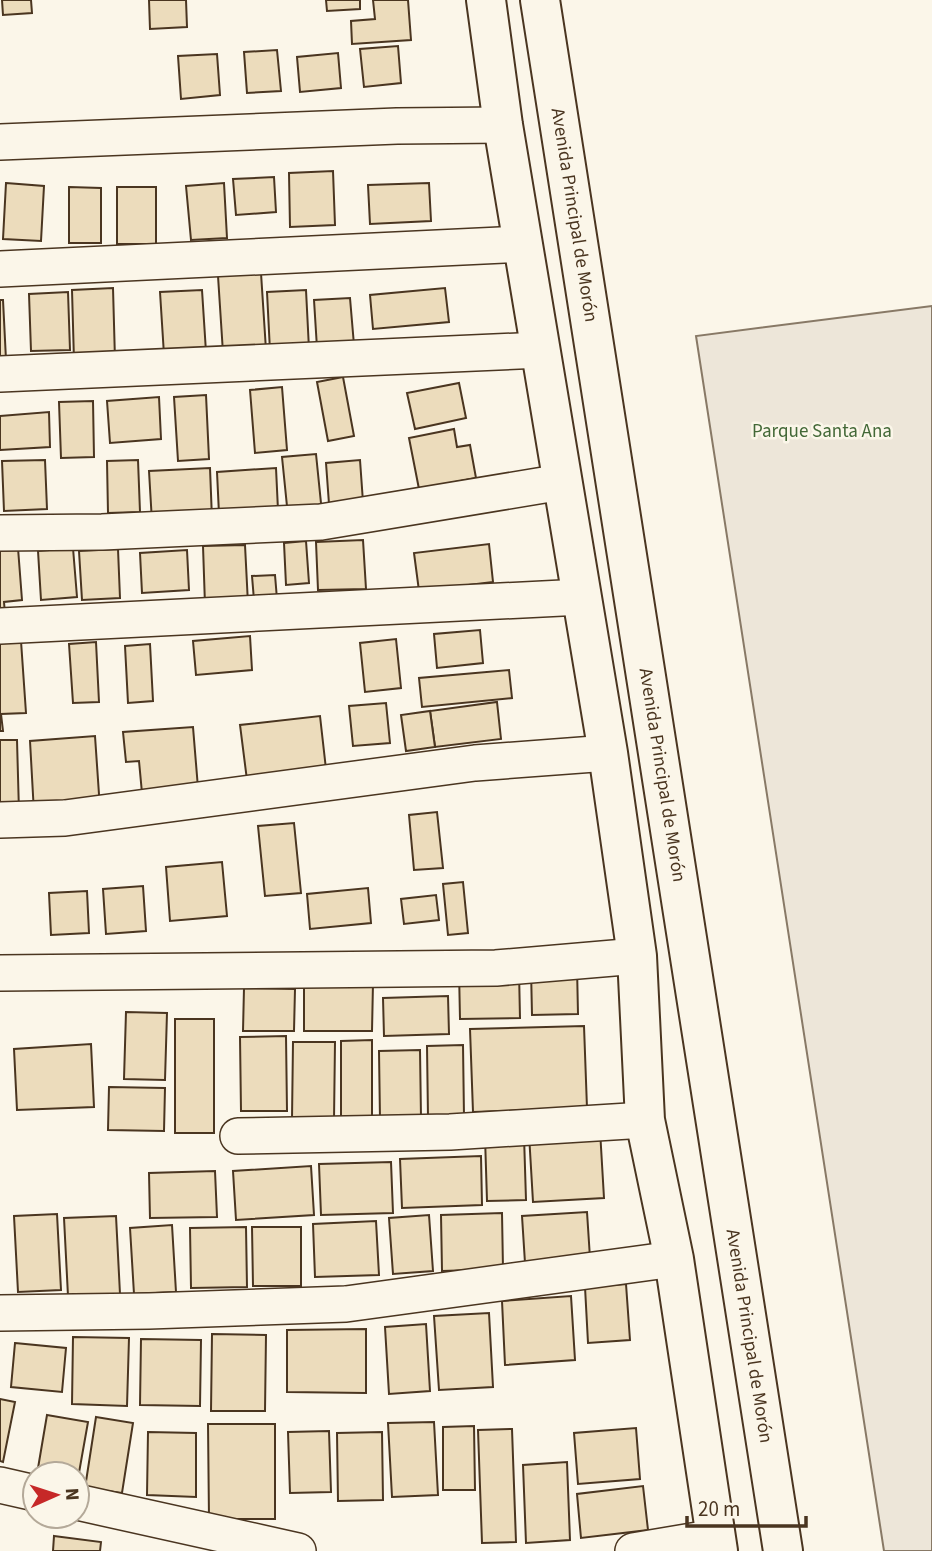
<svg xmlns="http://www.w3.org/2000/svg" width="932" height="1551" font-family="'Source Sans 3',sans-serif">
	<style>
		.green { fill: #ede6d9; stroke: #887966; stroke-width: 2 }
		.building { fill: #ecdcbc; stroke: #4a3520; stroke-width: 2 }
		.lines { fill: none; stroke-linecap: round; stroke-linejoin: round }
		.street-casing { stroke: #4a3520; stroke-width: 38 }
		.primary-casing { stroke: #4a3520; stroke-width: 42 }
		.street { stroke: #fbf6e9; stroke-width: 35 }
		.primary { stroke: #fbf6e9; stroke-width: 38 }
		.labels { text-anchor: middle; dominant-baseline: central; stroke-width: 5; stroke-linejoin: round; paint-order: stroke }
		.street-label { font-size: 19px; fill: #4a3520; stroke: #fbf6e9 }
		.park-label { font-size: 19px; fill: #436837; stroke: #fbf6e9 }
	</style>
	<rect width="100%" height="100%" fill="#fbf6e9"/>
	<path class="green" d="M932 306V1551H884L696 336Z"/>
	<g class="building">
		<path d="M2 0H31L32 13 3 15Z"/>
		<path d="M149 0H186L187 27 150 29Z"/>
		<path d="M326 0H360V9L327 11Z"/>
		<path d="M373 0H408L411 40 352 44 351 21 375 19Z"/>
		<path d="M398 46 401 83 364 87 360 49Z"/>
		<path d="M277 50 281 91 247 93 244 52Z"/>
		<path d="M338 53 341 88 300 92 297 57Z"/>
		<path d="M217 54 220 95 181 99 178 56Z"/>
		<path d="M333 171 335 225 290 227 289 173Z"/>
		<path d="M274 177 276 212 236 215 233 179Z"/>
		<path d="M6 183 44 186 41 241 3 239Z"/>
		<path d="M224 183 227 238 191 240 186 186Z"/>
		<path d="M429 183 431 221 370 224 368 185Z"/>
		<path d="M69 187 101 188V243H69Z"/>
		<rect x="117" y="187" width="39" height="57"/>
		<path d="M261 273 266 350 223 353 218 276Z"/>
		<path d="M113 288 115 360 74 361 72 290Z"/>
		<path d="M445 288 449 322 373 329 370 295Z"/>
		<path d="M202 290 206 352 164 355 160 292Z"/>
		<path d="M306 290 309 349 270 351 267 292Z"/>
		<path d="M68 292 70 350 31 351 29 294Z"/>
		<path d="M350 298 354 345 317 348 314 300Z"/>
		<path d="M0 300H3L6 360 0 361Z"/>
		<path d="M343 377 354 436 328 441 317 382Z"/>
		<path d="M459 383 466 418 415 429 407 393Z"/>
		<path d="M282 387 287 450 255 453 250 390Z"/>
		<path d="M206 395 209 459 178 461 174 397Z"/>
		<path d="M159 397 161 439 110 443 107 401Z"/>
		<path d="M93 401 94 457 61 458 59 402Z"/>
		<path d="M49 412 50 447 0 450V416Z"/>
		<path d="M454 429 457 447 470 445 476 478 419 489 409 438Z"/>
		<path d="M316 454 322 513 288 516 282 457Z"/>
		<path d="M45 460 47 509 4 511 2 461Z"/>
		<path d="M138 460 140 512 108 513 107 461Z"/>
		<path d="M360 460 363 502 329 504 326 463Z"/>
		<path d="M210 468 212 519 152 522 149 471Z"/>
		<path d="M276 468 278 510 219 514 217 472Z"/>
		<path d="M363 540 366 589 318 590 316 542Z"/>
		<path d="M306 541 309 583 286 585 284 543Z"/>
		<path d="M489 544 493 582 419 591 414 553Z"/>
		<path d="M245 545 248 604 205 605 203 546Z"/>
		<path d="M18 548 22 600 4 602 5 614H0V550Z"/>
		<path d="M73 548 77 597 41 600 38 551Z"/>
		<path d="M118 549 120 598 82 600 79 551Z"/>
		<path d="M187 550 189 590 142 593 140 553Z"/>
		<path d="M275 575 277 599 254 600 252 576Z"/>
		<path d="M480 630 483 663 437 668 434 634Z"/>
		<path d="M250 636 252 670 196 675 193 641Z"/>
		<path d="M396 639 401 688 365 692 360 643Z"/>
		<path d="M21 641 26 713 1 714 3 731H0V643Z"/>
		<path d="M96 642 99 702 73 703 69 644Z"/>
		<path d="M150 644 153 701 128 703 125 646Z"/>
		<path d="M509 670 512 698 422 707 419 678Z"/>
		<path d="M497 702 501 739 435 747 430 711Z"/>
		<path d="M386 703 390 743 353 746 349 706Z"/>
		<path d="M430 711 435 747 406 751 401 715Z"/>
		<path d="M320 716 327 778 248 788 240 725Z"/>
		<path d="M193 727 198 788 142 793 139 761 126 762 123 732Z"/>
		<path d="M95 736 100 809 34 813 30 741Z"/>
		<path d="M0 740H17L19 812H0Z"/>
		<path d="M437 812 443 868 414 870 409 815Z"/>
		<path d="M294 823 301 893 265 896 258 826Z"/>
		<path d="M222 862 227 916 170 921 166 867Z"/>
		<path d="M463 882 468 933 448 935 443 884Z"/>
		<path d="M143 886 146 931 106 934 103 889Z"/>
		<path d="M368 888 371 923 310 929 307 894Z"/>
		<path d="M87 891 89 933 51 935 49 893Z"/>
		<path d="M436 895 439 920 404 924 401 899Z"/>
		<path d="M577 967 578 1014 532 1015 531 969Z"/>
		<path d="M459 970 519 971 520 1018 460 1019Z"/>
		<path d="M304 983H373L372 1031H304Z"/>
		<path d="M244 988 295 989 294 1031H243Z"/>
		<path d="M448 996 449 1034 384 1036 383 998Z"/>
		<path d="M126 1012 167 1013 165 1080 124 1079Z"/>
		<rect x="175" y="1019" width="39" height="114"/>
		<path d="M584 1026 587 1108 473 1112 470 1029Z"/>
		<path d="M286 1036 287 1111H241L240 1037Z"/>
		<path d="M372 1040V1120L341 1119V1041Z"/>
		<path d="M293 1042H335L334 1120 292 1119Z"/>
		<path d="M91 1044 94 1107 17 1110 14 1049Z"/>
		<path d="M463 1045 464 1117H428L427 1046Z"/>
		<path d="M420 1050 421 1118 380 1119 379 1051Z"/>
		<path d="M109 1087 165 1088 164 1131 108 1130Z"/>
		<path d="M600 1130 604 1198 533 1202 529 1134Z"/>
		<path d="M524 1136 526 1200 487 1201 485 1137Z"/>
		<path d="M481 1156 482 1205 402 1208 400 1159Z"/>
		<path d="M391 1162 393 1213 321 1215 319 1164Z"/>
		<path d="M311 1166 314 1215 236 1220 233 1171Z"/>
		<path d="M215 1171 217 1217 150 1218 149 1173Z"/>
		<path d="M587 1212 590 1258 525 1263 522 1216Z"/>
		<path d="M502 1213 503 1269 442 1271 441 1215Z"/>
		<path d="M57 1214 61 1290 18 1292 14 1216Z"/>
		<path d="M429 1215 433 1271 393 1274 389 1218Z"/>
		<path d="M116 1216 120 1294 68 1296 64 1218Z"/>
		<path d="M376 1221 379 1275 315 1277 313 1224Z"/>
		<path d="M172 1225 176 1292 134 1294 130 1228Z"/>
		<path d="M246 1227 247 1287 191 1288 190 1228Z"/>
		<path d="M252 1227H301V1286H253Z"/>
		<path d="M626 1284 630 1340 588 1343 585 1287Z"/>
		<path d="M571 1296 575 1360 505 1365 502 1301Z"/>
		<path d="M489 1313 493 1387 439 1390 434 1316Z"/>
		<path d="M426 1324 430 1391 389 1394 385 1327Z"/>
		<path d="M366 1329V1393L287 1392V1330Z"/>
		<path d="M212 1334 266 1335 265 1411H211Z"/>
		<path d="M73 1337 129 1338 127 1406 72 1404Z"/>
		<path d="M141 1339 201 1340 200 1406 140 1405Z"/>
		<path d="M15 1343 66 1348 62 1392 11 1387Z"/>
		<path d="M0 1399 15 1402 3 1462 0 1461Z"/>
		<path d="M47 1415 88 1422 77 1484V1474H37Z"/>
		<path d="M96 1417 133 1423 122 1493 85 1488Z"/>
		<path d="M434 1422 438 1495 392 1497 388 1423Z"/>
		<path d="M208 1424H275V1519H209Z"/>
		<path d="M474 1426 475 1490H443V1427Z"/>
		<path d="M636 1428 640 1479 578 1484 574 1433Z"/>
		<path d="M512 1429 516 1542 482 1543 478 1430Z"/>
		<path d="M329 1431 331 1492 290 1493 288 1432Z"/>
		<path d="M148 1432 196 1433V1497L147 1495Z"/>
		<path d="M382 1432 383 1500 338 1501 337 1433Z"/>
		<path d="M567 1462 570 1540 526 1543 523 1465Z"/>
		<path d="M643 1486 648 1530 581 1538 577 1494Z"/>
		<path d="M54 1536 101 1542 100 1551H53Z"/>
	</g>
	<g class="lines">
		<defs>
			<g id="street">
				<path d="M0 142 397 126 503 125"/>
				<path d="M0 269 523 244"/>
				<path d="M0 374 541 350"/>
				<path d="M0 533 102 532 321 522 562 482"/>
				<path d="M0 626 582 597"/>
				<path d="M0 820 65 818 475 763 608 753"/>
				<path d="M0 973 496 968 637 956"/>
				<path d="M238 1136 450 1132 645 1120"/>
				<path d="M0 1313 149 1311 346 1304 674 1259"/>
				<path d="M0 1485 35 1493"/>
				<path d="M77 1502 298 1551"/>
				<path d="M633 1551 716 1537"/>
			</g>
			<g id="primary">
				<path d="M486 0 503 125 608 753 637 956 645 1120 674 1259 718 1551"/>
				<path d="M540 0 783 1551"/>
			</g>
		</defs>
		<use href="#street" class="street-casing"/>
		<use href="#primary" class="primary-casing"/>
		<use href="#street" class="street"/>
		<use href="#primary" class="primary"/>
	</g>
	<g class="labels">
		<g class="street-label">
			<text transform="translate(574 215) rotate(81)">Avenida Principal de Morón</text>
			<text transform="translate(662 775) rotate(81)">Avenida Principal de Morón</text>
			<text transform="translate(749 1336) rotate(81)">Avenida Principal de Morón</text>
		</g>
		<g class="park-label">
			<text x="822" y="431">Parque Santa Ana</text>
		</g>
	</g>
	<g transform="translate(56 1495) rotate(87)"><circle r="33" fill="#fbf6e9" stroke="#b4a999" stroke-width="2"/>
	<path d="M0-5L12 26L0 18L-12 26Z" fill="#c62828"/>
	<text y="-10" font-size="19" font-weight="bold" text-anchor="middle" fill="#4a3520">N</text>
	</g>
	<path d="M687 1516v10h119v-10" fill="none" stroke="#4a3520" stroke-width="3.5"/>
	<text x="698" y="1516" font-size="21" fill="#4a3520" stroke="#fbf6e9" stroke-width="5" paint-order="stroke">20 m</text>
</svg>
